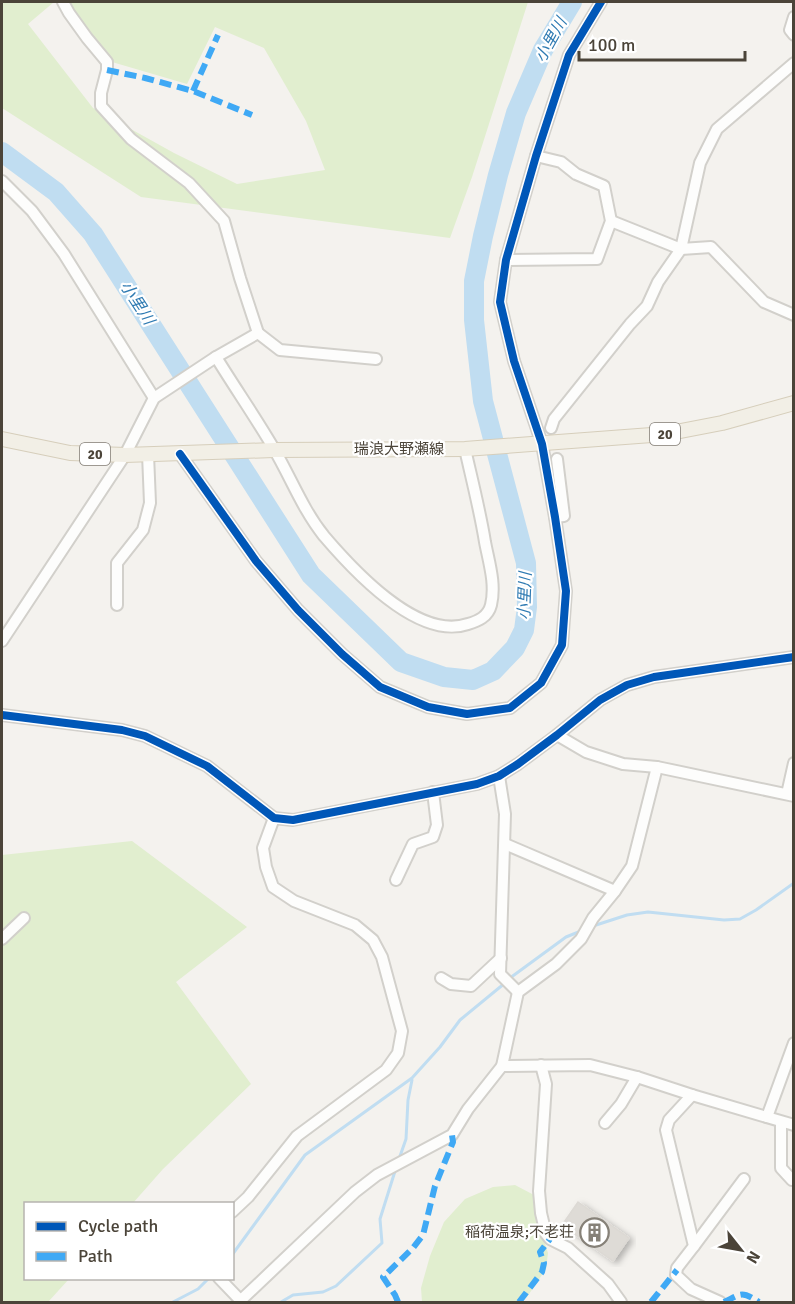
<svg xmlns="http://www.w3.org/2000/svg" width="795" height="1304" font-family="Signika,'Noto Sans JP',sans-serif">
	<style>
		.green { fill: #e1eecf }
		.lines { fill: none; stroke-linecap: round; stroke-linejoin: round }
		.stream { stroke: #c0ddf1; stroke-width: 3 }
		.river { stroke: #c0ddf1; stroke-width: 20 }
		.building { fill: #dedbd6; stroke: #dcd9d4; stroke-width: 1.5; filter: url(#shadow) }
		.minor-casing { stroke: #d2d0cb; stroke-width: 14 }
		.major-casing { stroke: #d6cebb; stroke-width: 16 }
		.minor { stroke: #fdfdfc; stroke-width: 10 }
		.major { stroke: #f2efe6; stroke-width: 14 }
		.quiet { stroke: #3fa9f5; stroke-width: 6; stroke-dasharray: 12 6; stroke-linecap: butt }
		.cycleway-casing { stroke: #fff; stroke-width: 11 }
		.cycleway { stroke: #0057b8; stroke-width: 8 }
		.labels { text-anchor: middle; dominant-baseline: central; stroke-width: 4.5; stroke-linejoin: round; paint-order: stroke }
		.shield { fill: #fff; stroke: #817c74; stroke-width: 1.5 }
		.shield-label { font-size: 14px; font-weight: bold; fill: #4b4439 }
		.street-label { font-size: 15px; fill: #4b4439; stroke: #fff }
		.poi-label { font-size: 15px; fill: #4b4439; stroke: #fff; text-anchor: end }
		.water-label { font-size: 16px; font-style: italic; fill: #2e7ab2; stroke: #fff }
	</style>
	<defs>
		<filter id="shadow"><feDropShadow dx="4" dy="2.5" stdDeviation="3" flood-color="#0004"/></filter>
	</defs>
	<rect width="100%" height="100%" fill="#f4f2ee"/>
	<g class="green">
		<path d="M2 2H54L28 24 93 108 174 153 237 184 325 170 306 121 264 48 215 27 187 84 112 62 58 2H528L472 177 450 238 141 197 2 108Z"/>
		<path d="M132 841 247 927 176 982 251 1084 163 1169 133 1203 26 1204V1278L69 1279 48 1302H2V855Z"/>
		<path d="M515 1185 534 1195 536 1216 548 1253 546 1269 527 1297 520 1302H422L421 1288 430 1256 444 1222 465 1199 493 1187Z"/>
	</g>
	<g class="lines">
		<g class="stream">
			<path d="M593 926 627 915 648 912 724 920 740 919 756 910 794 883"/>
			<path d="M510 978 566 937 581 931"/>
			<path d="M399 1159 406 1139 408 1100 412 1080"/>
			<path d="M232 1255 305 1155 412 1078 440 1047 460 1020 505 983"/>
			<path d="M173 1302 198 1289 209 1278"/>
			<path d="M281 1302 293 1295 323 1292 336 1286 382 1243 380 1219 396 1168"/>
		</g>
		<path class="river" d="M2 152 56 192 93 234 311 575 401 662 444 677 473 680 493 671 515 648 524 630 527 607 526 563 483 401 474 320V281L483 236 498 175 516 113 543 50 572 2"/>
	</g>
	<path class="building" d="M578 1202 629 1238 613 1261 562 1225Z"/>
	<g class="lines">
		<defs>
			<g id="minor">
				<path d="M63 2 69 13 87 38 107 62V70L101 93V106L131 139 189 183 224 221 240 278 258 333"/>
				<path d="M794 17 790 30 794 35"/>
				<path d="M794 63 717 129 700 163 681 249 711 247 764 302 794 315"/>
				<path d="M2 181 32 211 64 254 154 398"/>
				<path d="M506 260 597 259 611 221 604 186 576 174 561 162 536 156"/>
				<path d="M216 357C235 388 256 418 274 449 291 478 303 510 324 536 353 570 418 641 468 624 478 621 488 617 491 605 496 584 489 563 485 542 480 511 472 480 465 449"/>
				<path d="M551 428 554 419 630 324 647 306 658 282 681 249 611 221"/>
				<path d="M180 454 256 561 298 610 342 654 380 687 428 707 467 714 510 708 541 683 562 645 566 591 555 517 542 444 514 361 500 302 506 260 536 156 569 55 601 2"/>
				<path d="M555 517 564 516 557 459"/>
				<path d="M117 605V563L143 530 150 503 148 454"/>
				<path d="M2 641 125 455 154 398 216 357 258 333 280 350 376 359"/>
				<path d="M2 715 122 730 145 736 207 766 274 818 293 820 477 784 499 776 518 764 557 735 600 700 627 685 654 677 794 657"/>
				<path d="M557 735 586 752 623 764 657 767 794 796"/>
				<path d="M499 776 505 814 500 974 518 992"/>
				<path d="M787 794 794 763"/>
				<path d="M505 844 615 891"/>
				<path d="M396 880 413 844 433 837 437 825 433 792"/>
				<path d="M2 939 24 918"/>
				<path d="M441 978 451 984 471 986 501 958"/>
				<path d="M541 1065 546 1084 539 1191 541 1213 546 1234 550 1239 568 1248 608 1284 621 1302"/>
				<path d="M502 1066 590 1065 637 1077 692 1095 794 1125"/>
				<path d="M692 1095 669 1120 666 1130 694 1246 677 1268 676 1275 691 1289 720 1302"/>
				<path d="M767 1117 794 1043"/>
				<path d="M781 1122V1168L792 1180H794"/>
				<path d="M605 1123 621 1104 637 1077"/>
				<path d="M232 1212 248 1197 297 1136 386 1070 398 1053 402 1031 382 957 373 940 355 925 294 901 273 887 266 867 263 848 274 818"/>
				<path d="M694 1246 744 1179"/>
				<path d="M219 1278 242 1302"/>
				<path d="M239 1302 355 1192 377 1175 452 1135 468 1109 502 1066 518 992 556 964 581 939 593 918 615 891 632 866 657 767"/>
			</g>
			<path id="major" d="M2 439 70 453 125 455 274 450 465 449 665 434 722 423 794 403"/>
		</defs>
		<use href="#minor" class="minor-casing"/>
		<use href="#major" class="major-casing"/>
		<use href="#minor" class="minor"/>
		<use href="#major" class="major"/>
		<g class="quiet">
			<path d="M107 70 145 78 193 91 252 115"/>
			<path d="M193 91 218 35"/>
			<path d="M398 1302 395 1295 383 1277 413 1248 423 1235 435 1186 453 1142 452 1135"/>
			<path d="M519 1302 542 1272 544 1263 540 1252 550 1239"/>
			<path d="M651 1302 677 1270"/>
			<path d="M724 1302C743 1293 741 1291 759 1302"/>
		</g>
		<defs>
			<g id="cycleway">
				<path d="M180 454 256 561 298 610 342 654 380 687 428 707 467 714 510 708 541 683 562 645 566 591 555 517 542 444 514 361 500 302 506 260 536 156 569 55 601 2"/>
				<path d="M2 715 122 730 145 736 207 766 274 818 293 820 477 784 499 776 518 764 557 735 600 700 627 685 654 677 794 657"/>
			</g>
		</defs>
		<use href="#cycleway" class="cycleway-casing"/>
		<use href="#cycleway" class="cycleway"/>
	</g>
	<defs>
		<symbol id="building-ring" viewBox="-11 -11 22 22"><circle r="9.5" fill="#fff" stroke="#868178" stroke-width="1.5"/><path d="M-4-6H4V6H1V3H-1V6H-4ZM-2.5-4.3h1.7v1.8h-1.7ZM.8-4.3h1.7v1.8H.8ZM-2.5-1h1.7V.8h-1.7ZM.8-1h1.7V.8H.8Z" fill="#868178"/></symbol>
	</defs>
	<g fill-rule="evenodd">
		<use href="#building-ring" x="578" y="1216" width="33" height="33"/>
	</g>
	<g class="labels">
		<g class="shield">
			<rect x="650" y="423" width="30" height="22" rx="4.5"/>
			<rect x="80" y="443" width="30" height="22" rx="4.5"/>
		</g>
		<g class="shield-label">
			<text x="665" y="434">20</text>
			<text x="95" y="454">20</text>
		</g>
		<g class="street-label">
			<text x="399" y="449">瑞浪大野瀬線</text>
		</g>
		<g class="poi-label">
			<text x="574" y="1232">稲荷温泉;不老荘</text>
		</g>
		<g class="water-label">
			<text transform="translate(551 40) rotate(-61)">小里川</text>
			<text transform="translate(137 303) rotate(57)">小里川</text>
			<text transform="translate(525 596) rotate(-88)">小里川</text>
		</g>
	</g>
	<rect width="795" height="1304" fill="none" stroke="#4b4439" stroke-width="6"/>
	<rect x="24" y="1202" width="210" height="78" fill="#ffffff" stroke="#b7b4b0" stroke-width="1.5"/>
	<rect x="36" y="1222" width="30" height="9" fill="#0057b8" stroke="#b7b4b0" stroke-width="1.5"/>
	<text x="78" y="1232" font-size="18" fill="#4b4439">Cycle path</text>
	<rect x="36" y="1252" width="30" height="9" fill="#3fa9f5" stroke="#b7b4b0" stroke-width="1.5"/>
	<text x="78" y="1262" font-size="18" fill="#4b4439">Path</text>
	<g transform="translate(741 1250) rotate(121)" stroke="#ffffff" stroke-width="4.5" paint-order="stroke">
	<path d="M0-4.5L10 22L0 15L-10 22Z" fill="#4b4439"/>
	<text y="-9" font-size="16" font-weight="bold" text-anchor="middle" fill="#4b4439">N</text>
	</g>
	<path d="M579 51v9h166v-9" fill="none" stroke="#4b4439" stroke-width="3"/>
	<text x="588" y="51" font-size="18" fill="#4b4439" stroke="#ffffff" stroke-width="4.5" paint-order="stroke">100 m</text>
</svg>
